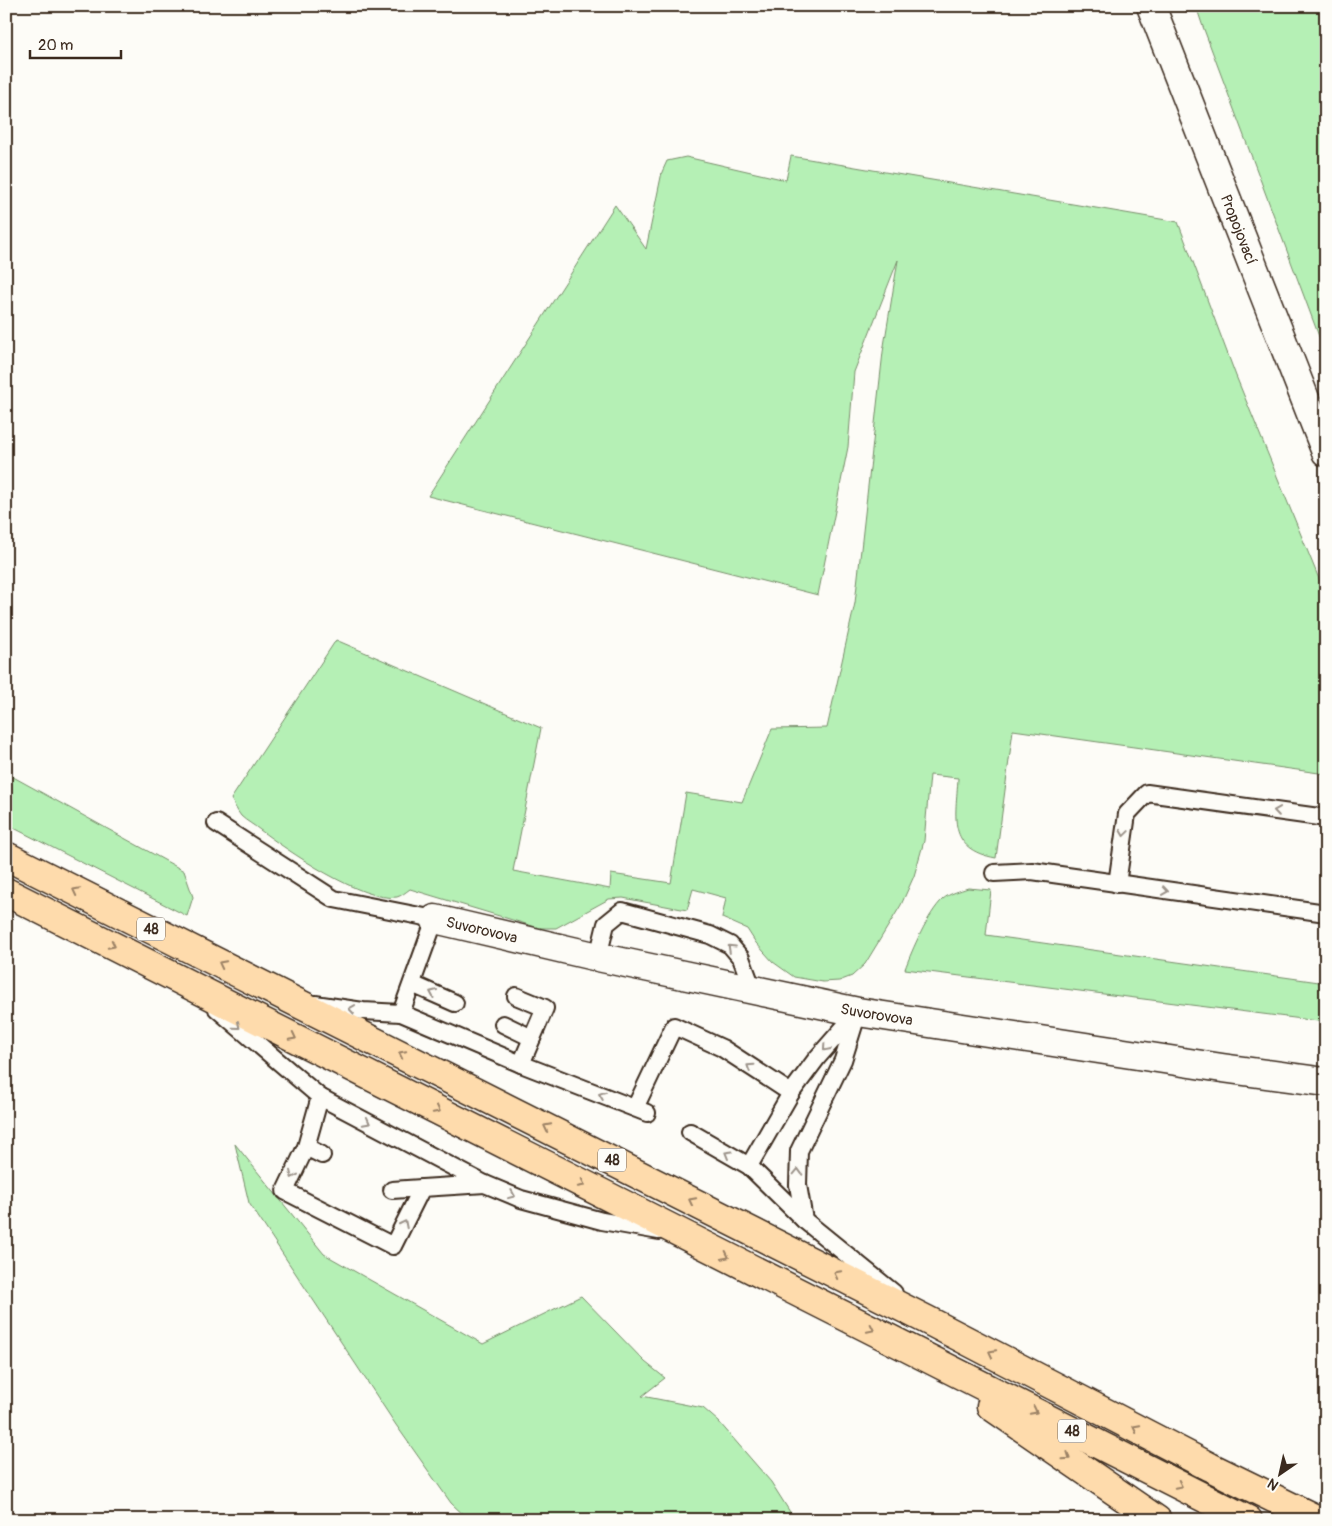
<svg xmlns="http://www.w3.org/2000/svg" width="1332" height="1526" font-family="Pangolin,sans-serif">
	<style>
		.green { fill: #b5f0b5; stroke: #788d6a }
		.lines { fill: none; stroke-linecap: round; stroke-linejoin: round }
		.lane-casing { stroke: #3b2a1e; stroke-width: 20 }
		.street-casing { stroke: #3b2a1e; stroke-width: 31 }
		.highway-casing { stroke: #3b2a1e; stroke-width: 31 }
		.lane { stroke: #fdfcf7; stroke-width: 16 }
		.street { stroke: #fdfcf7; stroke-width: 28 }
		.highway { stroke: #fedbac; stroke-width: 28 }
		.oneway { stroke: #9c938a }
		.oneway2 { stroke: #9c8265 }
		.labels { text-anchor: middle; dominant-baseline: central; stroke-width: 4; stroke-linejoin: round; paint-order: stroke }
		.shield { fill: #fdfcf7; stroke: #75695f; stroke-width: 1 }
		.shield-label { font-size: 14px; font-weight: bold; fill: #3b2a1e }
		.street-label { font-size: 15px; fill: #3b2a1e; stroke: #fdfcf7 }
	</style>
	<rect width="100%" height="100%" fill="#fdfcf7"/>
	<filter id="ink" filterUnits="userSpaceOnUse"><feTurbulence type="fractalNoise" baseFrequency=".02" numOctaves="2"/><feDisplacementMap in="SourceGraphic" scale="10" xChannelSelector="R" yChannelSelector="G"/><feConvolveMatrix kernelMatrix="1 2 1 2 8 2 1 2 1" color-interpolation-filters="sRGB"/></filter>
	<g filter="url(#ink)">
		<g class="green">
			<path d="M1196 6H1326V355L1202 24Z"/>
			<path d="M791 156 1178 222 1236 376 1326 596V774L1013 730 996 858C946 849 956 817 958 778L930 775 924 841 914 876 901 905 865 964 852 976 839 981 823 982 794 977 773 962 756 943 747 929 722 918 726 898 693 889 687 910 623 898 609 899 556 928H539L410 889C406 892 401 896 397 897 363 903 287 850 260 830 254 825 246 821 241 816 237 811 234 804 231 799L336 640 541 728 513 871 610 889 611 874 671 883 686 793 742 802 772 729 827 728 855 603 883 352 898 260 854 372 848 447 818 595 428 496 615 205 646 249 662 172 667 161 686 157 786 180Z"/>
			<path d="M6 773 184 871 193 897 187 916 6 824Z"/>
			<path d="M968 888 991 890 986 935 1326 983V1022L905 969C912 950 928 913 943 899 950 893 960 891 968 888Z"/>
			<path d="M235 1144 324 1254 483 1344 581 1296 645 1362 665 1378 642 1396 703 1408 719 1422 771 1482 795 1520H469L451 1503 396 1425 249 1203Z"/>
		</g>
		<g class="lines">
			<defs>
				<g id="lane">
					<path d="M216 823 334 899 435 919 401 1013"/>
					<path d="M994 873 1032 871 1326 913"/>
					<path d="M1117 884 1127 814 1147 793 1326 818"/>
					<path d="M598 957 606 924 622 911 710 935 730 945 741 958 753 990"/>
					<path d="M412 984 455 1003"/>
					<path d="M516 996 545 1008 521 1064"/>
					<path d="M315 1004 363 1011 401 1013 521 1064 647 1113"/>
					<path d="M217 1009 320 1097 485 1184 521 1199 602 1221 659 1231"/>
					<path d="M503 1024 532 1038"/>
					<path d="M320 1097 306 1147 285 1191 393 1246 422 1188 485 1184"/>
					<path d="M635 1108 674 1026 722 1048 791 1093"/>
					<path d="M690 1132 749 1166 804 1220 894 1293"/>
					<path d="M306 1147 322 1155"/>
					<path d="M749 1166 791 1093 817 1058 853 1017"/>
					<path d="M392 1190 422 1188"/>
					<path d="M804 1220 798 1185 799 1151 843 1060 858 1012"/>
				</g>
				<g id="street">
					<path id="s1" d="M1151 6 1326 452"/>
					<path id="s2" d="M435 919 598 957 858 1012 1222 1068 1326 1082"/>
				</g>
				<g id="highway">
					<path d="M6 856 927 1320 1210 1467 1318 1520"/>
					<path d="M6 892 1248 1520"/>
					<path d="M991 1406 1157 1520"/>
				</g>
			</defs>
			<use href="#lane" class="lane-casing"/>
			<use href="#street" class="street-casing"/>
			<use href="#highway" class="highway-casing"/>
			<use href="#lane" class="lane"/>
			<use href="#street" class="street"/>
			<use href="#highway" class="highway"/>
		</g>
		<defs><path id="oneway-chevron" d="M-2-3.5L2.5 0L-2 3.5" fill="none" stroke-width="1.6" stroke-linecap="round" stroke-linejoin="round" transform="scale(1.25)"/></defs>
		<g class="oneway">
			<use href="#oneway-chevron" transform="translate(1277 811) rotate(-172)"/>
			<use href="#oneway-chevron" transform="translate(1124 833) rotate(98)"/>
			<use href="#oneway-chevron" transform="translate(1165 891) rotate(8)"/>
			<use href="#oneway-chevron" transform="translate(731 948) rotate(-137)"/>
			<use href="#oneway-chevron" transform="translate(433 993) rotate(-156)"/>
			<use href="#oneway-chevron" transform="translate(352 1009) rotate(-172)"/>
			<use href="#oneway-chevron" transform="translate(237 1026) rotate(40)"/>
			<use href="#oneway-chevron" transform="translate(826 1048) rotate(131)"/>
			<use href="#oneway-chevron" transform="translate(750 1067) rotate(-147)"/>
			<use href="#oneway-chevron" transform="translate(602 1095) rotate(-159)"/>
			<use href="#oneway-chevron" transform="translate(367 1122) rotate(28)"/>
			<use href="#oneway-chevron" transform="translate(728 1154) rotate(-150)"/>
			<use href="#oneway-chevron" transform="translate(798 1172) rotate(-88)"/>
			<use href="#oneway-chevron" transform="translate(293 1175) rotate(115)"/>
			<use href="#oneway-chevron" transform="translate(512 1195) rotate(22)"/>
			<use href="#oneway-chevron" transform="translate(404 1224) rotate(-63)"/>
		</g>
		<g class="oneway2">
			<use href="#oneway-chevron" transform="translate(76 891) rotate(-153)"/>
			<use href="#oneway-chevron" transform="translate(112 945) rotate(27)"/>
			<use href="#oneway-chevron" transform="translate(222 964) rotate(-153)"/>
			<use href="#oneway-chevron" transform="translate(293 1037) rotate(27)"/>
			<use href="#oneway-chevron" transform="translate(402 1054) rotate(-153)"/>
			<use href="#oneway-chevron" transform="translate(437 1110) rotate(27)"/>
			<use href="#oneway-chevron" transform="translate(547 1127) rotate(-153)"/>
			<use href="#oneway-chevron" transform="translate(582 1184) rotate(27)"/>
			<use href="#oneway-chevron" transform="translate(692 1201) rotate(-153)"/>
			<use href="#oneway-chevron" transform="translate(726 1256) rotate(26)"/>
			<use href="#oneway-chevron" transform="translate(837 1274) rotate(-153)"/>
			<use href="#oneway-chevron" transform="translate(871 1329) rotate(26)"/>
			<use href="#oneway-chevron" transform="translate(992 1353) rotate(-153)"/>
			<use href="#oneway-chevron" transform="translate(1034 1411) rotate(27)"/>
			<use href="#oneway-chevron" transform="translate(1136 1428) rotate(-153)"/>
			<use href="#oneway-chevron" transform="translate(1067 1457) rotate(34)"/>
			<use href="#oneway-chevron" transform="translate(1179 1485) rotate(27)"/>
		</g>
	</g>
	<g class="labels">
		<g class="shield">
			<rect x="137" y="917.5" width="28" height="23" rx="4"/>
			<rect x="598" y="1148.5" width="28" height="23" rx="4"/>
			<rect x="1058" y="1419.5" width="28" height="23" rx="4"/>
		</g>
		<g class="shield-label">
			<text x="151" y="929">48</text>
			<text x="612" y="1160">48</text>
			<text x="1072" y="1431">48</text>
		</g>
		<g class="street-label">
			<text stroke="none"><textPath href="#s1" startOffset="240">Propojovací</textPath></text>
			<text stroke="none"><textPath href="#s2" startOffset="48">Suvorovova</textPath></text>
			<text stroke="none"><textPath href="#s2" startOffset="452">Suvorovova</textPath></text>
		</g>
	</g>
	<rect width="1332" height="1526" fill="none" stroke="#fdfcf7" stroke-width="25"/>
	<rect x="12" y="12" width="1307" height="1501" fill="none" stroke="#3b2a1e" stroke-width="2" filter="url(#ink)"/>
	<g transform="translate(1280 1474) rotate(214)" stroke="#fdfcf7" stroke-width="4" paint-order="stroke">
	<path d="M0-4L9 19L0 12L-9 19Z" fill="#3b2a1e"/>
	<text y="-8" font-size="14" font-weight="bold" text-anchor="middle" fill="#3b2a1e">N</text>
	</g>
	<path d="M30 50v8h91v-8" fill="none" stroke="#3b2a1e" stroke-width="2.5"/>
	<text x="38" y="50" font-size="15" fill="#3b2a1e" stroke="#fdfcf7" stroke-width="4" paint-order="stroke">20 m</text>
</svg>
